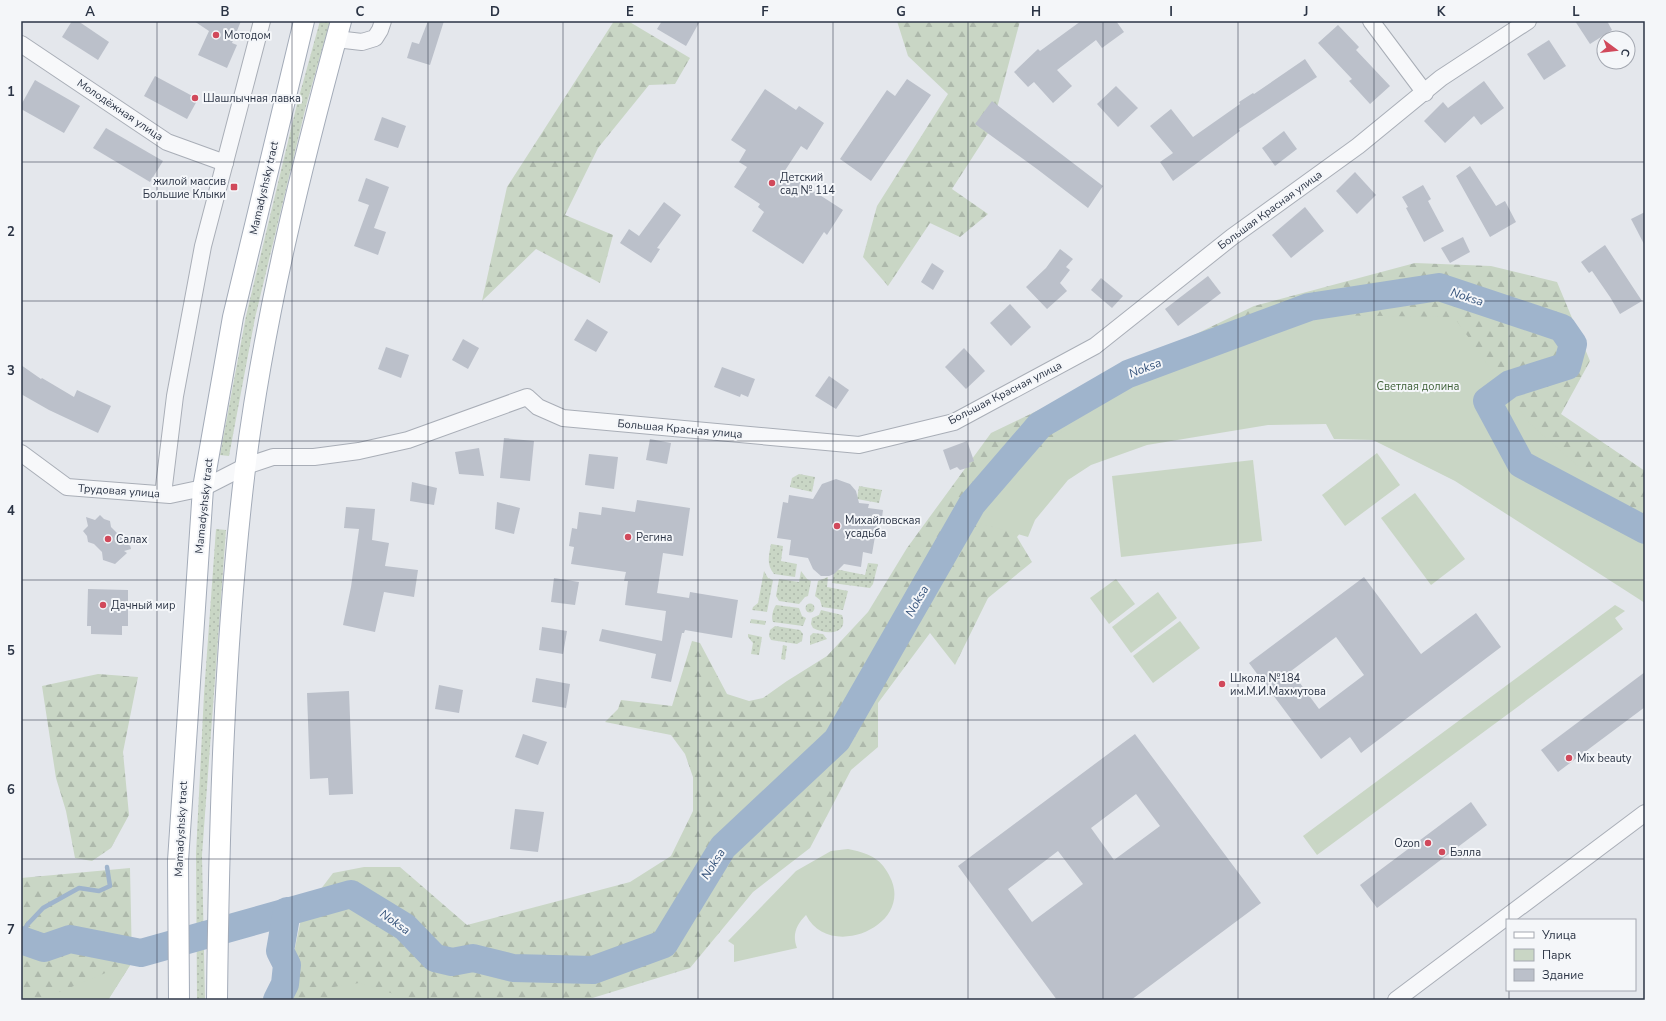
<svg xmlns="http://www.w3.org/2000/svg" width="1666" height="1021" font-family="'Nunito Sans',sans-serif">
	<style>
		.grass { fill: url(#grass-dots) }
		.forest { fill: url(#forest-firs) }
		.green { fill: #c9d6c5 }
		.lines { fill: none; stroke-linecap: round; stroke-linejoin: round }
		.stream { stroke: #9fb4cc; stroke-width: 4.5 }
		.river { stroke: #9fb4cc; stroke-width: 28 }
		.building { fill: #bbc0ca; fill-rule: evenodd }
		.minor-casing { stroke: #a9aeb7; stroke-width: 18 }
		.major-casing { stroke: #a3abb8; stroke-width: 22 }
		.minor { stroke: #f7f8fa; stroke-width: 16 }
		.major { stroke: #fff; stroke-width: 20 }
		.grid { fill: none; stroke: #2b3445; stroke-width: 1; stroke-opacity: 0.55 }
		.poi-dot { fill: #d1495b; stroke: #f4f6f9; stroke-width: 1.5 }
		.labels { text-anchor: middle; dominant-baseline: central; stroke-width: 4; stroke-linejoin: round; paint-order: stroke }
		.poi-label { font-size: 11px; fill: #2b3445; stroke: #f4f6f9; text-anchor: start }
		.street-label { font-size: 11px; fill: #2b3445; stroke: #f4f6f9 }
		.park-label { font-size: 11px; fill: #3f6138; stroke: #f4f6f9 }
		.water-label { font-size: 12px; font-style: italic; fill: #34527a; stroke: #f4f6f9 }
		.neatline { fill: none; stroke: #2b3445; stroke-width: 1.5 }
		.grid-label { font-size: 13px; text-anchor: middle; font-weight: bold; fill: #2b3445 }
	</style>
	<defs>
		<pattern id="grass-dots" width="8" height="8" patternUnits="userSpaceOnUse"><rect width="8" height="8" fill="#c9d6c5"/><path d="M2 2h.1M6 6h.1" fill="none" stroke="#adb8ab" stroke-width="1.8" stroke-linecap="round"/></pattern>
		<pattern id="forest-firs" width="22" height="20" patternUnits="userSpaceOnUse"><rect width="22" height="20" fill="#c9d6c5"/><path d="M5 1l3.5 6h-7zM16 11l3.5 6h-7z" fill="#adb8ab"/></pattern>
	</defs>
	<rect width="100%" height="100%" fill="#e4e7ec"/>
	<g class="grass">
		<path d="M320 21H330L306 106 255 318 229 456 220 455 246 316 297 104Z"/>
		<path d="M799 474 815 477 812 492 790 487 792 478Z"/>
		<path d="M859 486 882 490 879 503 857 499Z"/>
		<path d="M216 529 226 530 202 855 205 1000H197L196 854 204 694Z"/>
		<path d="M771 544 783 546 781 561 797 564 795 577 774 574C766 564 769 555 771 544Z"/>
		<path d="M868 563 878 564 873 584 870 588 832 583 835 569 865 575Z"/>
		<path d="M764 571 768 578 773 580 767 612 752 610 753 607 758 603Z"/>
		<path d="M801 571 807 579 811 581 808 596 805 597 799 604 779 601 776 596 779 579 799 582Z"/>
		<path d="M828 577 827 587 848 591 843 610 822 607 820 600 815 596 818 581Z"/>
		<circle cx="810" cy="608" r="4.5"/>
		<path d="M776 605 799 608 802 616 806 618 803 626 773 622C771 617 773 609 776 605Z"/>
		<path d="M821 610 842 615C849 635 826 635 813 628L811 624 812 618 819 615Z"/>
		<path d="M751 619 766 621 765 625 750 623Z"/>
		<path d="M775 626 800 630 803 634 802 641 797 644 771 640 769 636 770 630Z"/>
		<path d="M813 633 823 634 827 639 810 645V636Z"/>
		<path d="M748 634 762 637 759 655 751 654 753 643 748 637Z"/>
		<path d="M783 645 787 646 785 660 781 659Z"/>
	</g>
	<g class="forest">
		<path d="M614 21H628L690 58 675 84 649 85 598 148 565 215 613 235 600 283 536 249 482 301 507 187Z"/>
		<path d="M897 21H1020L992 127 952 189 988 214 960 237 930 223 888 286 863 257 877 206 948 94 908 56Z"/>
		<path d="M1415 263 1491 266 1557 282 1590 361 1561 414 1645 471V577L1333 391 1082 457 1017 537 1032 562 988 598 955 665 930 633 878 703V747L851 770 810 848 753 892 690 968 586 1000H267L291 967 302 914 333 873 364 867H400L467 925 630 882 671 856 693 811V777L685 754 671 735 605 722 618 709 621 700 672 706 692 641 700 643 727 694 749 701 763 698 787 681 827 656 868 612 907 548 991 433 1254 306Z"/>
		<path d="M98 674 138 677 123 752 129 815 111 848 92 861 75 858 66 811 56 778 42 686Z"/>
		<path d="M130 868 132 962 108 1000H21V878Z"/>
	</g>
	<g class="green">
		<path d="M1313 315 1454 317 1529 423 1645 525V603L1455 481 1373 440 1334 439 1326 424 1268 425 1147 445 1091 465 1068 480 1035 520 1028 537 968 520 997 482 1130 379Z"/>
		<path d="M1377 453 1400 485 1345 526 1322 495Z"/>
		<path d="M1253 460 1262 541 1121 557 1112 476Z"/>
		<path d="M1415 493 1465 559 1431 585 1381 518Z"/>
		<path d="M1116 579 1135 604 1109 624 1090 598Z"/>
		<path d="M1158 592 1177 618 1131 653 1112 627Z"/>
		<path d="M1615 605 1625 611 1615 618 1623 629 1317 855 1303 836Z"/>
		<path d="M1180 621 1200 648 1153 683 1133 656Z"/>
		<path d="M848 849C867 853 880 857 889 875 917 925 829 962 806 915 796 925 792 935 797 948L734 962V945L728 941 796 871 831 851Z"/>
		<path d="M132 962 108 1000H40Z"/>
		<path d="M359 983 413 1000H327L334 987Z"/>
	</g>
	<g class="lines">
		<path class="stream" d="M21 940 27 925 43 908 79 888 99 891 110 886 107 867"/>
		<g class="river">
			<path d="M21 940 44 948 70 939 141 953 351 894 405 927 435 958 452 962 473 958 513 968 593 970 664 944 723 847 837 740 972 504 1040 425 1128 374 1309 307 1439 287 1562 328 1573 344 1567 366 1510 384 1487 401 1521 464 1645 530"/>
			<path d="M277 1000 285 984 287 965 280 951 287 911"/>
		</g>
	</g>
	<g class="building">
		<path d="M72 21H78L109 42 98 60 62 37Z"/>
		<path d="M194 21H241L232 43 237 45 227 68 198 55 209 31Z"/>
		<path d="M428 21H444L430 65 407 58 412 42 419 44Z"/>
		<path d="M662 21H700L686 46 657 29Z"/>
		<path d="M1081 21H1116L1124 32 1102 48 1096 40 1057 70 1072 86 1053 103 1034 82 1028 87 1014 72 1038 49 1040 51Z"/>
		<path d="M1575 21H1607L1612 30 1590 44Z"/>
		<path d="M1338 25 1359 47 1356 50 1390 86 1370 104 1349 81 1352 79 1318 43Z"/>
		<path d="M1549 40 1566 66 1544 80 1527 54Z"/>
		<path d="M1305 59 1317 77 1239 129 1240 131 1173 181 1160 162 1173 153 1150 126 1171 109 1193 137 1240 104 1239 102 1253 93 1254 94Z"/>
		<path d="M155 76 198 99 187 119 144 96Z"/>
		<path d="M907 79 931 95 871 181 840 159 887 90 895 96Z"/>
		<path d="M35 80 80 106 64 133 21 109V105Z"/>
		<path d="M1484 81 1504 108 1481 125 1474 116 1445 143 1424 121 1443 102 1448 108Z"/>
		<path d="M1116 86 1138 108 1118 127 1097 104Z"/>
		<path d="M765 89 796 110 799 106 824 123 807 150 801 146 784 172 843 210 827 235 824 232 803 264 752 231 764 212 758 207 760 204 734 187 747 167 739 162 746 150 731 140Z"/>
		<path d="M992 101 1103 186 1088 208 1037 169 975 124Z"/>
		<path d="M382 117 406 126 398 148 374 140Z"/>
		<path d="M106 128 163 161 150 182 93 148Z"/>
		<path d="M1284 131 1297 149 1275 166 1262 148Z"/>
		<path d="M1470 166 1496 206 1505 201 1516 222 1490 237 1456 176Z"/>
		<path d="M1355 172 1376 195 1357 214 1336 191Z"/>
		<path d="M366 178 389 187 374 228 386 232 378 255 354 246 369 205 358 201Z"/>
		<path d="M1423 185 1431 199 1428 201 1444 231 1424 242 1406 208 1408 207 1402 197Z"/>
		<path d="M664 202 681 215 657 248 660 249 651 263 620 243 629 229 639 236Z"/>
		<path d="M1305 207 1324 231 1291 258 1272 235Z"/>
		<path d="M1645 212V246L1631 219Z"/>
		<path d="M1463 237 1470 252 1450 263 1441 248Z"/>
		<path d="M1605 245 1642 301 1620 314 1610 297 1592 271 1589 273 1581 262Z"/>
		<path d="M1060 249 1073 259 1066 267 1070 270 1060 283 1067 291 1047 309 1026 287 1046 268Z"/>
		<path d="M932 263 944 271 933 290 921 282Z"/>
		<path d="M1208 276 1221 293 1178 326 1165 309Z"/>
		<path d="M1101 278 1123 296 1112 308 1091 290Z"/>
		<path d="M1010 304 1031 327 1011 346 990 323Z"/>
		<path d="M587 319 608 332 596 352 574 340Z"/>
		<path d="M463 339 479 348 468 369 452 360Z"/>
		<path d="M386 347 409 355 401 378 378 369Z"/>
		<path d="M964 348 985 371 966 389 945 367Z"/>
		<path d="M21 365 41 379 42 378 74 397 77 390 111 406 98 433 49 410 21 394Z"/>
		<path d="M722 367 755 379 748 397 741 394 740 397 714 387Z"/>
		<path d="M829 376 849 390 836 409 815 396Z"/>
		<path d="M504 438 534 441 530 481 500 478Z"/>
		<path d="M650 439 671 443 667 464 646 460Z"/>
		<path d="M967 441 974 461 969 463 970 467 960 470 957 467 950 470 943 450Z"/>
		<path d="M479 448 484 476 459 474 455 452Z"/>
		<path d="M589 454 618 457 614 489 585 485Z"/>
		<path d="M836 479 850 484 856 491 859 503 869 504 868 508 883 510 881 525H877L872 554 863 552 861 567 844 564 834 574 829 576H821L813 569 808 558 789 555 791 540 777 538 783 502 788 503 789 495 813 499 822 484Z"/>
		<path d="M412 482 437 488 434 505 410 501Z"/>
		<path d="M637 500 690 508 683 556 663 553 657 593 689 598 690 592 738 600 732 638 685 630 684 633H682L671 682 651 678 656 654 599 641 602 629 662 641 666 611 625 605 628 581H624L626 572 571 564 574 547 569 546 572 528 577 529 579 512 601 515 602 507 635 512Z"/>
		<path d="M497 502 520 508 514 534 495 529Z"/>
		<path d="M346 507 375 509 372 540 389 543 385 566 418 570 414 597 384 592 375 632 343 625 351 587 359 529 344 528Z"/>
		<path d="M100 515 104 519 110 521 111 527 119 535 128 537 131 549 124 551 127 553 115 564 103 560 102 552 94 544 88 542 87 536 83 531 88 526 86 517 95 520Z"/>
		<path d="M1364 577 1421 654 1476 613 1501 647 1361 753 1350 737 1321 759 1249 663ZM1336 637 1364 675 1319 709 1291 671Z"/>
		<path d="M554 578 579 582 575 605 551 602Z"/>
		<path d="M88 589 128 590V626H122V635L91 634V626H87Z"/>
		<path d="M542 627 567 631 563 654 539 650Z"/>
		<path d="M1645 672V707L1558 772 1541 750Z"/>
		<path d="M536 678 570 684 566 708 532 702Z"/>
		<path d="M439 685 463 690 459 713 435 709Z"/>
		<path d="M349 691 353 794 329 795 328 778 310 779 307 693Z"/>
		<path d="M523 734 547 742 538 765 515 757Z"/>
		<path d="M1135 734 1261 903 1131 1000H1057L958 866ZM1136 794 1160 826 1114 860 1091 828ZM1058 851 1083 884 1032 922 1008 889Z"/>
		<path d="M1471 802 1487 825 1377 908 1360 885Z"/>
		<path d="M515 809 544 812 538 852 510 849Z"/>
	</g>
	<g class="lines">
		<defs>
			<g id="minor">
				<path d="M1371 21 1425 93"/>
				<path d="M336 39 362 42 375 38 380 30 383 21"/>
				<path d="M21 44 167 142 225 163"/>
				<path d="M21 453 67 487 170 495 203 488 246 466 273 457H314L359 451 408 440 527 397 538 407 563 418 859 445 954 422 1095 346 1232 237 1358 146 1441 78 1528 21"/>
				<path d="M163 494 175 396 203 246 262 21"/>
				<path d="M1396 1000 1645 813"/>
			</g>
			<g id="major">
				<path d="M179 1000 178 861 203 488 233 317 304 21"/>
				<path d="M217 1000C219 823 224 645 245 469 264 317 301 168 341 21"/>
			</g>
		</defs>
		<use href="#minor" class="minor-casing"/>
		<use href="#major" class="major-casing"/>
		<use href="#minor" class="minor"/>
		<use href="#major" class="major"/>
	</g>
	<path class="grid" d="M157 21V1000M292 21V1000M428 21V1000M563 21V1000M698 21V1000M833 21V1000M968 21V1000M1103 21V1000M1238 21V1000M1374 21V1000M1509 21V920M21 162H1645M21 301H1645M21 441H1645M21 580H1645M21 720H1645M21 859H1645M1509 990V1000"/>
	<g class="poi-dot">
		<circle cx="216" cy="35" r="4"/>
		<circle cx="195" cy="98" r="4"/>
		<circle cx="772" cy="183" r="4"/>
		<rect x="230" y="183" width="8" height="8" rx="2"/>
		<circle cx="837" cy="526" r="4"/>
		<circle cx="628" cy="537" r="4"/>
		<circle cx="108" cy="539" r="4"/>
		<circle cx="103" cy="605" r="4"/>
		<circle cx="1222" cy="684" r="4"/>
		<circle cx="1569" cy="758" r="4"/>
		<circle cx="1428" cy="843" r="4"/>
		<circle cx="1442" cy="852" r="4"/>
	</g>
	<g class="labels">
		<g class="poi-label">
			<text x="224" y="35">Мотодом</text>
			<text x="203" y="98">Шашлычная лавка</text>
			<text x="780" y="177">Детский<tspan x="780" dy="13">сад № 114</tspan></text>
			<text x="226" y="181" text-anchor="end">жилой массив<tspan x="226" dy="13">Большие Клыки</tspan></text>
			<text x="845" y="520">Михайловская<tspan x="845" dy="13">усадьба</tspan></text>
			<text x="636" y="537">Регина</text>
			<text x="116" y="539">Салах</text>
			<text x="111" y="605">Дачный мир</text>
			<text x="1230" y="678">Школа №184<tspan x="1230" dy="13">им.М.И.Махмутова</tspan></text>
			<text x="1577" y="758">Mix beauty</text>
			<text x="1420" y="843" text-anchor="end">Ozon</text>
			<text x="1450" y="852">Бэлла</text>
		</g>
		<g class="street-label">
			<text transform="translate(120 110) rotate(34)">Молодёжная улица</text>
			<text transform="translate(264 188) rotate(-77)">Mamadyshsky tract</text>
			<text transform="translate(1270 210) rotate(-36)">Большая Красная улица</text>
			<text transform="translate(1005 393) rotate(-27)">Большая Красная улица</text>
			<text transform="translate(680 429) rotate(5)">Большая Красная улица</text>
			<text transform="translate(119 491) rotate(4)">Трудовая улица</text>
			<text transform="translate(204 506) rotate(-84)">Mamadyshsky tract</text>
			<text transform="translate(181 829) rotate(-87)">Mamadyshsky tract</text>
		</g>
		<g class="park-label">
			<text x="1418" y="386">Светлая долина</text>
		</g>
		<g class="water-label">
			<text transform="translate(1467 297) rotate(18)">Noksa</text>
			<text transform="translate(1145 368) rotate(-21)">Noksa</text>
			<text transform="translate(917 601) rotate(-60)">Noksa</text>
			<text transform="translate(713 864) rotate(-58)">Noksa</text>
			<text transform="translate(395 922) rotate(35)">Noksa</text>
		</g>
	</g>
	<rect width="1666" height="1021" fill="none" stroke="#f4f6f9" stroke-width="44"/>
	<rect x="1506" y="919" width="130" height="72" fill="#f4f6f9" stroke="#a4a8b1"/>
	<rect x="1514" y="932" width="20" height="6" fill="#ffffff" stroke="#a4a8b1"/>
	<text x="1542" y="939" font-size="12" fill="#2b3445">Улица</text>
	<rect x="1514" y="949" width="20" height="12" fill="#c9d6c5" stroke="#a4a8b1"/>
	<text x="1542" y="959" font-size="12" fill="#2b3445">Парк</text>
	<rect x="1514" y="969" width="20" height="12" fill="#bbc0ca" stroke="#a4a8b1"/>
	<text x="1542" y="979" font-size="12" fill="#2b3445">Здание</text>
	<g transform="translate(1616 50) rotate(105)"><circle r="19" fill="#f4f6f9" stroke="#a4a8b1"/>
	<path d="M0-3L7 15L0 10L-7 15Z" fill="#d1495b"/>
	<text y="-6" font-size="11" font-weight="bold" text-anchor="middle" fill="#2b3445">С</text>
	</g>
	<rect x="22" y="22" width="1622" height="977" class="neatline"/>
	<g class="grid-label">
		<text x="90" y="16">A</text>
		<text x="225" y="16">B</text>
		<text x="360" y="16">C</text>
		<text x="495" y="16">D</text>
		<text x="630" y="16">E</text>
		<text x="765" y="16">F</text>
		<text x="901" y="16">G</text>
		<text x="1036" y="16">H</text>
		<text x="1171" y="16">I</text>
		<text x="1306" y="16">J</text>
		<text x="1441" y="16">K</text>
		<text x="1576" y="16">L</text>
		<text x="11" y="96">1</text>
		<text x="11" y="236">2</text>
		<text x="11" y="375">3</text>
		<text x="11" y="515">4</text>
		<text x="11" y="655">5</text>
		<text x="11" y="794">6</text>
		<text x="11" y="934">7</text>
	</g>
</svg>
